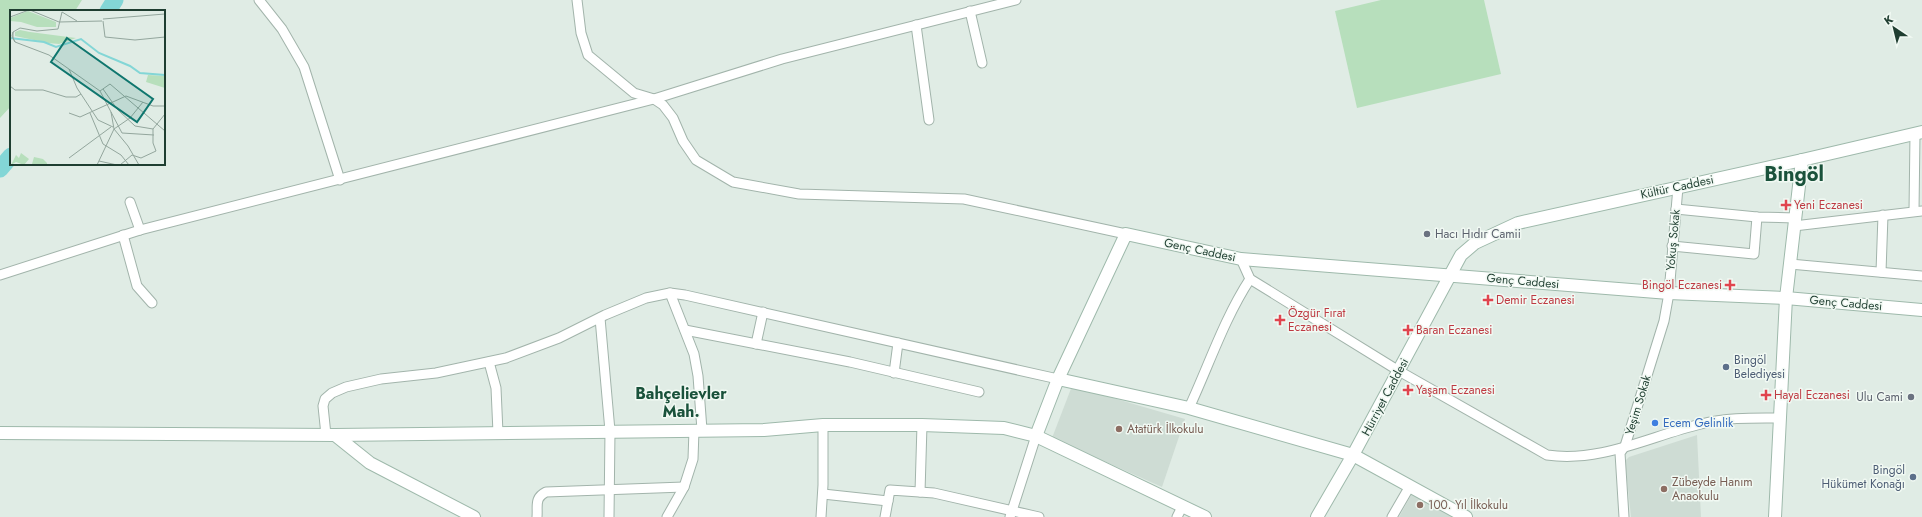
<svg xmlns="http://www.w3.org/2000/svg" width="1922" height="517" font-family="Jost,sans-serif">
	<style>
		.built { fill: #cedcd4 }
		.green { fill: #b7dfbc }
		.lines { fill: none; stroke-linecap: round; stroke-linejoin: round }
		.river { stroke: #83d6d6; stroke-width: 17 }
		.street-casing { stroke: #a2b4ab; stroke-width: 11 }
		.secondary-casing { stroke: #9eb9ab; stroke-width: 14 }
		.street { stroke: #fff; stroke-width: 9 }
		.secondary { stroke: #fff; stroke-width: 12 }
		.health-dot { fill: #e0444e; stroke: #f1f9f3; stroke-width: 1.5 }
		.worship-dot { fill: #6b7280; stroke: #f1f9f3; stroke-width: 1.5 }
		.service-dot { fill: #5c6f8a; stroke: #f1f9f3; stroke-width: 1.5 }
		.shop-dot { fill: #3f7fe0; stroke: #f1f9f3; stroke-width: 1.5 }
		.education-dot { fill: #8d6e63; stroke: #f1f9f3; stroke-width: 1.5 }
		.labels { text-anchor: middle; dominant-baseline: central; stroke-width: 3; stroke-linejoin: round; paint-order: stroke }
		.street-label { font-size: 12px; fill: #1f3e31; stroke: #f1f9f3 }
		.health-label { font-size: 12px; fill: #be3a42; stroke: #f1f9f3; text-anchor: start }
		.worship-label { font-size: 12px; fill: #5b616d; stroke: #f1f9f3; text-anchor: start }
		.service-label { font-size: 12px; fill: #4e5e75; stroke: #f1f9f3; text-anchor: start }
		.shop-label { font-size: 12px; fill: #366cbe; stroke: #f1f9f3; text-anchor: start }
		.education-label { font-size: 12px; fill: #785e54; stroke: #f1f9f3; text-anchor: start }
		.district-label { font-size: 16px; font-weight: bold; fill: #1a523b; stroke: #f1f9f3 }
		.town-label { font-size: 20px; font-weight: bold; fill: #1a523b; stroke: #f1f9f3 }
		.inset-river { fill: none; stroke: #83d6d6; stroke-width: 2 }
		.inset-road { fill: none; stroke: #93a69d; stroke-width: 1 }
		.view { fill: #0f766e; fill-opacity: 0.15; stroke: #0f766e; stroke-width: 2 }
		.inset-edge { fill: none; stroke: #1f3e31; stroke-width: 2 }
	</style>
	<rect width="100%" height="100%" fill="#e0ece5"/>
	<g class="built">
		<path d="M1072 386 1185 419 1162 487 1052 438Z"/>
		<path d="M1697 435 1701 517H1631L1625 461 1629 457Z"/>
		<path d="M1413 492 1453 517H1399Z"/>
	</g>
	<g class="green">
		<path d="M0 0H82L75 11H11V106L0 118Z"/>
		<path d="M1381 0H1484L1501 74 1357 108 1335 11Z"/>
	</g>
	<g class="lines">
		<g class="river">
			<path d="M108 11 115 0"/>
			<path d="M0 169 11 156"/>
		</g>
		<defs>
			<g id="street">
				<path d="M259 0 282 29 304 67 340 180"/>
				<path d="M577 0 581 33 588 55 634 93 654 99 663 105 673 118 683 141 696 160 733 182 799 194 964 199 1126 234"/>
				<path d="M970 11 982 63"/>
				<path d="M916 25 929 120"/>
				<path d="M130 202 140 230"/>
				<path d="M1676 209 1757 217 1795 218"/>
				<path d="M1914 211 1915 134"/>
				<path d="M1794 226 1922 211"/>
				<path d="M123 235 137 286 152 303"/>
				<path d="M1672 246 1754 254 1757 217"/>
				<path d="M1241 259 1250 279 1399 371 1547 455C1601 463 1650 436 1701 424 1728 417 1754 418 1780 418"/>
				<path d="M1790 264 1922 276"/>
				<path d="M1881 272 1883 215"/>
				<path d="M0 275 140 230 654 99 782 59 1016 0"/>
				<path d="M670 293 694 354 698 376 702 430"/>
				<path d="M600 318 610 431 609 517"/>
				<path d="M685 330 850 362 979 392"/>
				<path d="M756 344 763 312"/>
				<path d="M489 362 496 388 498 433"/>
				<path d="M894 373 898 343"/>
				<path d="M1189 408C1209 365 1224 319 1250 279"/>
				<path d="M326 435 323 406 325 399 332 393 346 387 381 379 436 373 506 358 559 338 605 315 646 298 670 293 685 295 1058 379"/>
				<path d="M920 492 922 425"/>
				<path d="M823 494 888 501"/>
				<path d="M537 517C538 506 534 498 546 492L684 487"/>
				<path d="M667 517 684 487 693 459 694 430"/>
				<path d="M821 517 823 485V425"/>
				<path d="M885 517 890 490 934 493 1039 517"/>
				<path d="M1010 517 1036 436"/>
				<path d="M1177 517 1182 507"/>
				<path d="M1392 517 1410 486"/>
				<path d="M1624 517 1620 453 1625 446 1664 321 1669 293 1678 187"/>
			</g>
			<g id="secondary">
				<path d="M1058 379 1189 408 1353 455 1466 517"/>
				<path d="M0 433 335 435 764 430 823 425H922L1004 428 1036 436 1205 517"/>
				<path d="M335 435 370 463 474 517"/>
				<path d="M1036 436 1058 379 1126 234 1241 259 1669 293 1786 298 1922 310"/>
				<path d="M1317 517 1353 455 1461 255 1475 243 1518 223 1802 160 1922 132"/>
				<path d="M1775 517 1786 298 1802 160"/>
			</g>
		</defs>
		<use href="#street" class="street-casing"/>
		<use href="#secondary" class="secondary-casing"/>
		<use href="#street" class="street"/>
		<use href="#secondary" class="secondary"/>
	</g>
	<g class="health-dot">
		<path d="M1784 199h4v4h4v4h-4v4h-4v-4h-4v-4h4z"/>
		<path d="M1728 279h4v4h4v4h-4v4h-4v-4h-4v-4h4z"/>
		<path d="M1486 294h4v4h4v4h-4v4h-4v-4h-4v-4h4z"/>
		<path d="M1278 314h4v4h4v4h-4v4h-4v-4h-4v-4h4z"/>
		<path d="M1406 324h4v4h4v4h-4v4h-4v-4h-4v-4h4z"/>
		<path d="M1406 384h4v4h4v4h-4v4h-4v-4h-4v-4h4z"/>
		<path d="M1764 389h4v4h4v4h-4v4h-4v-4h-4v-4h4z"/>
	</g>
	<g class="worship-dot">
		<circle cx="1427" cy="234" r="4"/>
		<circle cx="1911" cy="397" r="4"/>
	</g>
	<g class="service-dot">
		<circle cx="1726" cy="367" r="4"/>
		<circle cx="1913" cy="477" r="4"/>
	</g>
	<circle class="shop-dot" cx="1655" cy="423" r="4"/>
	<g class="education-dot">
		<circle cx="1119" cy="429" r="4"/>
		<circle cx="1664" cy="489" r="4"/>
		<circle cx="1420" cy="505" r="4"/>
	</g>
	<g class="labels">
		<g class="street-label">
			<text transform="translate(1677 187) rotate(-12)">Kültür Caddesi</text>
			<text transform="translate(1673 240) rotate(-85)">Yokuş Sokak</text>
			<text transform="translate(1200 250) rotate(12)">Genç Caddesi</text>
			<text transform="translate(1523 281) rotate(5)">Genç Caddesi</text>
			<text transform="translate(1846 303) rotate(5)">Genç Caddesi</text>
			<text transform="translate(1385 397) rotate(-62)">Hürriyet Caddesi</text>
			<text transform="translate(1638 405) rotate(-73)">Yeşim Sokak</text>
		</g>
		<g class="health-label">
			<text x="1794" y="205">Yeni Eczanesi</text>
			<text x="1722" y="285" text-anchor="end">Bingöl Eczanesi</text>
			<text x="1496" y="300">Demir Eczanesi</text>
			<text x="1288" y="313">Özgür Fırat<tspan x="1288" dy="14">Eczanesi</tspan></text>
			<text x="1416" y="330">Baran Eczanesi</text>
			<text x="1416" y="390">Yaşam Eczanesi</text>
			<text x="1774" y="395">Hayal Eczanesi</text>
		</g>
		<g class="worship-label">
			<text x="1435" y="234">Hacı Hıdır Camii</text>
			<text x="1903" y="397" text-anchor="end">Ulu Cami</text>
		</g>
		<g class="service-label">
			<text x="1734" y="360">Bingöl<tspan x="1734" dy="14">Belediyesi</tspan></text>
			<text x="1905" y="470" text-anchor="end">Bingöl<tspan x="1905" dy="14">Hükümet Konağı</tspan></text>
		</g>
		<g class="shop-label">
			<text x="1663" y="423">Ecem Gelinlik</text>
		</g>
		<g class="education-label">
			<text x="1127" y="429">Atatürk İlkokulu</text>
			<text x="1672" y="482">Zübeyde Hanım<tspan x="1672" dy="14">Anaokulu</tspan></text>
			<text x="1428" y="505">100. Yıl İlkokulu</text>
		</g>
		<g class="district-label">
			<text x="681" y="393">Bahçelievler<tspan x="681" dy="18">Mah.</tspan></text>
		</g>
		<g class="town-label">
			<text x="1794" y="174">Bingöl</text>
		</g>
	</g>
	<g transform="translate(10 10)">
		<rect width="155" height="155" fill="#e0ece5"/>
		<path d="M18 1 46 12V17H27L11 12 0 11V8ZM10 20 20 22 66 28 49 34 38 33 5 26V22ZM138 65 155 66V78L136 72ZM11 143 19 149 14 155 6 152 1 155 6 145 9 148ZM24 147 33 149 37 153V154L17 155 22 154Z" fill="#b7dfbc"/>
		<path class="inset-river" d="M0 28 34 32 46 37 71 29 89 43 120 56 130 63 155 65"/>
		<path class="inset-road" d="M20 0 49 12 92 11M0 7 19 0M93 9 155 4M93 11 95 27M48 19 52 2 67 11M3 22 10 18 27 21 48 19M3 22V28L5 32 2 26ZM95 27 125 30 155 27M5 32 39 45 90 81 101 102 104 119 87 155M59 59 67 78 88 110 103 117M0 76 5 80H33L56 87H66L71 84M93 79 107 99 125 116 143 119M90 81 100 74 155 121M101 102 112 123 144 125M59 103 70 107 116 86 143 96H155M80 103 93 134 111 145 119 155M59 148 101 117M89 151 107 155M110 155 122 145 131 148 146 141 143 133V119L155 104M129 155 118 136 104 119 120 108 133 92"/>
		<path class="view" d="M57 28 143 89 127 112 41 52Z"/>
		<rect width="155" height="155" class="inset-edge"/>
	</g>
	<g transform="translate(1894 28) rotate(325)" stroke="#f1f9f3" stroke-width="3" paint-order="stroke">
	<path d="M0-3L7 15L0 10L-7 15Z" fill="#1f3e31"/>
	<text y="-6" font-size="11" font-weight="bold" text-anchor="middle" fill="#1f3e31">K</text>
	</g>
</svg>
